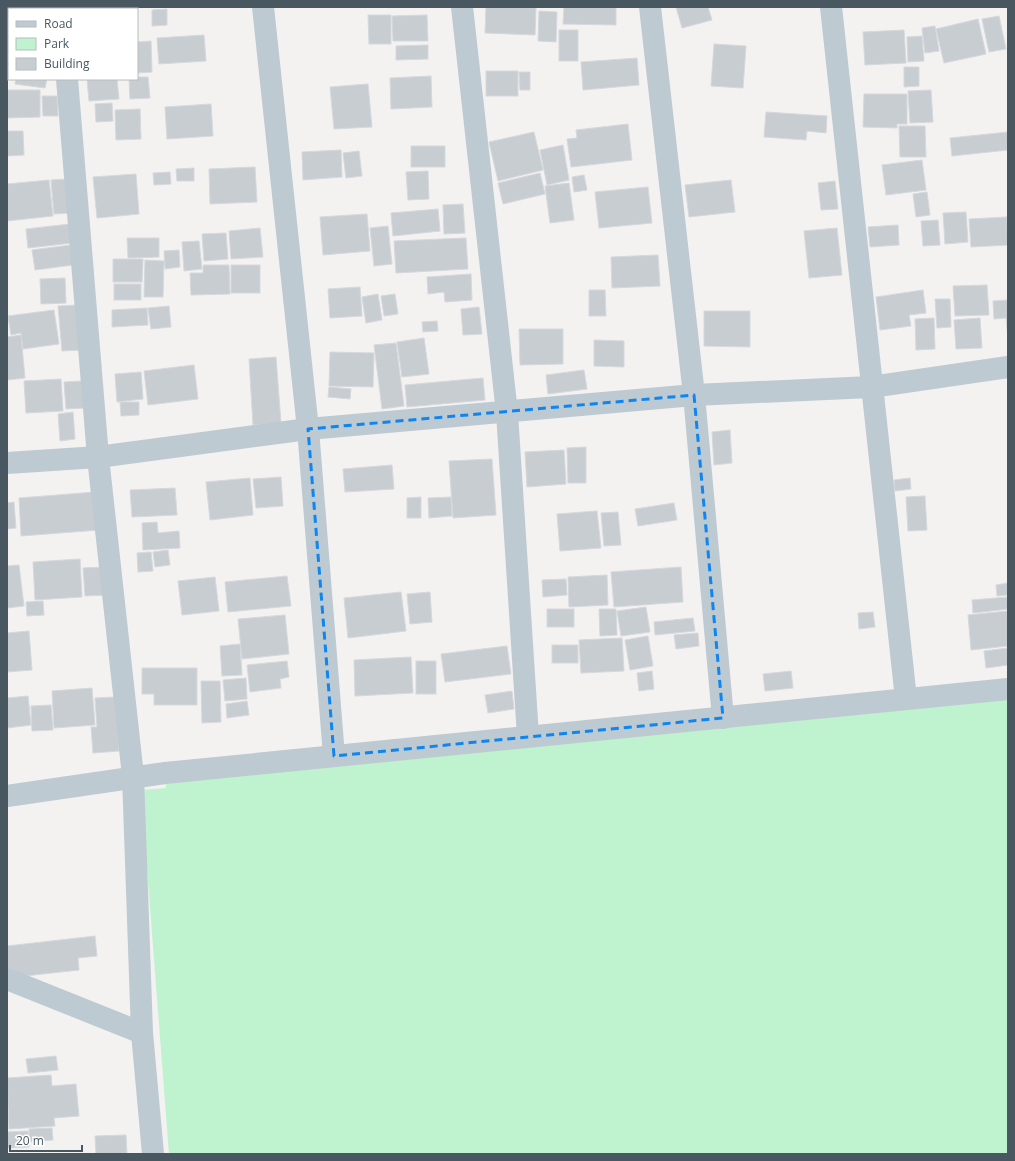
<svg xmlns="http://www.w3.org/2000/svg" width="1015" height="1161" font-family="'Open Sans',sans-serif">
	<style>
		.green { fill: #bff2ce }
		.building { fill: #c8cdd1; stroke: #d5d8dd }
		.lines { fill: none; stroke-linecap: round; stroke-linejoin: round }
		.street { stroke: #becad1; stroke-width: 22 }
		.marked { fill: none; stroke: #0f85f0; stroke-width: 3; stroke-dasharray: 8 5; stroke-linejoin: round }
	</style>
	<rect width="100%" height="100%" fill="#f4f1f1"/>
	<path class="green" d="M1008 693V1154H169L141 790 166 788 165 773Z"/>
	<g class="building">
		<rect x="95" y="7" width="31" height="2"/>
		<path d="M486 7H536L535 35 485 33Z"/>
		<path d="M564 7H616V25L563 24Z"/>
		<path d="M676 7H708L712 20 682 28Z"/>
		<path d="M167 9V25L152 26V10Z"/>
		<path d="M539 11 557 12 556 42 538 41Z"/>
		<path d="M368 15H391V44H369Z"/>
		<path d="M427 15 428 41H393L392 16Z"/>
		<path d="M999 16 1006 49 989 52 982 19Z"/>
		<path d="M978 19 986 54 944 63 936 29Z"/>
		<path d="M935 26 939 51 925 53 922 28Z"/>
		<rect x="559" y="30" width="19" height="31"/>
		<path d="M904 30 906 63 865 65 863 32Z"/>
		<path d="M204 35 206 61 159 64 157 38Z"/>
		<path d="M922 36 924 61 908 62 907 37Z"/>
		<path d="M151 41 152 72 137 73V42Z"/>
		<path d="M714 44 746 46 743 88 711 86Z"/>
		<path d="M428 45V59L396 60V46Z"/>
		<path d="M637 58 639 85 583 90 581 62Z"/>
		<path d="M904 67H919V86L904 87Z"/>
		<rect x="486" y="71" width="32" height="25"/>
		<path d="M519 72H530V90H520Z"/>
		<path d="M431 76 432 107 391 109 390 78Z"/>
		<path d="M137 77H148L150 98 130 99 129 79H137Z"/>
		<path d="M16 79H47L45 88 15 84Z"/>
		<path d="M87 79H117L119 99 89 101Z"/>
		<path d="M368 84 372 127 334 129 330 87Z"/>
		<path d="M7 90H40V117L7 118Z"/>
		<path d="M931 90 933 122 910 123 908 91Z"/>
		<path d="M864 94H907V124H897V128L863 127Z"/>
		<path d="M42 96H57L58 116H43Z"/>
		<path d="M112 103 113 121 96 122 95 104Z"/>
		<path d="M211 104 213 136 167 139 165 107Z"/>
		<path d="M140 109 141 139 116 140 115 110Z"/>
		<path d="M766 112 827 116 826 133 807 131 806 140 764 137Z"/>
		<path d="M628 124 632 160 571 167 567 139 577 138 576 130Z"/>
		<path d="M899 126H925L926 157H900Z"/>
		<path d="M7 131H23L24 155 7 156Z"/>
		<path d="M534 132 543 170 498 181 489 142Z"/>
		<path d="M1008 132V150L952 156 950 138Z"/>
		<path d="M563 145 569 180 547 185 540 150Z"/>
		<rect x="411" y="146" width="34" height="21"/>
		<path d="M341 150 342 177 303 180 302 152Z"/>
		<path d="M359 151 362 176 346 178 343 153Z"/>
		<path d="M922 160 926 190 886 195 882 165Z"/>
		<path d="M255 167 257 202 210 204 209 169Z"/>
		<path d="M194 168V181H177L176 169Z"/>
		<path d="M428 171 429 199 408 200 406 172Z"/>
		<path d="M170 172 171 184 154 185 153 173Z"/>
		<path d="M540 173 545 194 503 204 498 183Z"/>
		<path d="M136 174 139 214 97 218 93 177Z"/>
		<path d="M584 175 587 190 574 192 572 177Z"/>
		<path d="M68 179 71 213 54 214 51 180Z"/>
		<path d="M49 180 53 216 7 221V184Z"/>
		<path d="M731 180 735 212 689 217 685 185Z"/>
		<path d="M835 181 838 209 821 210 818 183Z"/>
		<path d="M569 183 574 220 550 223 545 186Z"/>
		<path d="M648 187 652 223 599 228 595 192Z"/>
		<path d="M927 192 930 215 916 217 913 194Z"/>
		<path d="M463 204 465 233 444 234 443 205Z"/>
		<path d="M438 209 440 231 393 236 391 213Z"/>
		<path d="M966 212 968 242 945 244 943 213Z"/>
		<path d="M367 214 370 251 323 255 320 217Z"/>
		<path d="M1007 217 1008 245 971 247 969 219Z"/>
		<path d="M938 220 940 245 923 246 921 221Z"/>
		<path d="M70 224 72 243 28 248 26 229Z"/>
		<path d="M898 225 899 245 870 247 868 227Z"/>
		<path d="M388 226 392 264 374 266 370 228Z"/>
		<path d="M260 228 263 257 231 259 229 231Z"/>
		<path d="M837 228 842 275 809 278 804 231Z"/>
		<path d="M226 233 228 259 204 261 202 234Z"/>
		<path d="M127 238H159V257L128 258Z"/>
		<path d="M466 238 468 269 396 273 394 241Z"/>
		<path d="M199 241 202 269 184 271 182 242Z"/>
		<path d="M71 245 73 265 35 270 32 250Z"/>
		<path d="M179 250 180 267 165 269 164 251Z"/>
		<path d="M658 255 660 286 612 288 611 257Z"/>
		<path d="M113 259H143L142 282H113Z"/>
		<path d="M145 260 164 261 163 297H144Z"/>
		<path d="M203 265H229L230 294 191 295 190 273H203Z"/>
		<rect x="231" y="265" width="29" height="28"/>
		<path d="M471 274 472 300 445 302 444 292 428 294 427 277Z"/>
		<path d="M65 278 66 303 41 304 40 279Z"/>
		<rect x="114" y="284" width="27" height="16"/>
		<path d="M987 285 989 315 955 316 953 286Z"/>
		<path d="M360 287 362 316 330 318 328 289Z"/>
		<path d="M589 290H605L606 316H589Z"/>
		<path d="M923 290 926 313 909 315 911 326 880 330 876 297Z"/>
		<path d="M378 294 382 320 366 323 362 297Z"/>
		<path d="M395 294 398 314 384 316 381 296Z"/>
		<path d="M935 299H950L951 327 937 328Z"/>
		<path d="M1008 300V339L1006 318 994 319 993 301Z"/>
		<path d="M78 305 82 350 62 351 58 306Z"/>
		<path d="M169 306 171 327 151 329 148 308Z"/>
		<path d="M479 307 482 334 463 335 461 309Z"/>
		<path d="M147 308 148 325 112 327V310Z"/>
		<path d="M54 310 59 344 23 349 21 333 11 335 8 316Z"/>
		<path d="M704 311H750V347L704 346Z"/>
		<path d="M934 318 935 349 916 350 915 319Z"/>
		<path d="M980 318 982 348 956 349 954 320Z"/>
		<path d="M437 321 438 331 423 332 422 322Z"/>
		<path d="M519 329H563V364L520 365Z"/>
		<path d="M21 335 25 378 7 380V337Z"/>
		<path d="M424 338 429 374 402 377 397 342Z"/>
		<path d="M594 340 624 341V367L594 366Z"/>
		<path d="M396 343 404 406 382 409 374 345Z"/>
		<path d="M330 352 374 353 373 387 329 386Z"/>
		<path d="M276 357 281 423 253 425 249 359Z"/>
		<path d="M194 365 198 399 148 405 144 371Z"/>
		<path d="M584 370 587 389 548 394 546 375Z"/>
		<path d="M141 372 143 399 117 402 115 374Z"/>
		<path d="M483 378 485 400 407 407 405 385Z"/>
		<path d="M61 379 63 411 26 413 24 381Z"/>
		<path d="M82 381 84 408 66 409 64 382Z"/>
		<path d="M329 387 351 389 350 399 328 397Z"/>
		<path d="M120 402H139V415L121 416Z"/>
		<path d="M73 412 75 439 60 441 58 414Z"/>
		<path d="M730 430 732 463 714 465 712 432Z"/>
		<path d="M586 447V483H568L567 448Z"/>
		<path d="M564 450 566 484 527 487 525 452Z"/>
		<path d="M492 459 496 515 453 518 449 461Z"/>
		<path d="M392 465 394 489 345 492 343 469Z"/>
		<path d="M281 477 283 506 256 508 253 479Z"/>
		<path d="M250 478 253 515 210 520 206 482Z"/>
		<path d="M910 478 911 489 895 491 894 480Z"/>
		<path d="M175 488 177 515 132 517 130 490Z"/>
		<path d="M95 492 99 530 21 536 19 498Z"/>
		<path d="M925 496 927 530 908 531 906 497Z"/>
		<path d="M421 497V518H407V498Z"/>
		<path d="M451 497 452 516 429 518 428 498Z"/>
		<path d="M14 502 16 528 7 529V503Z"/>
		<path d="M674 503 677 520 638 526 635 509Z"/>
		<path d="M597 511 601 548 560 551 557 514Z"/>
		<path d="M618 512 621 545 604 546 601 513Z"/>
		<path d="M157 522 158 533 179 531 180 548 143 550 142 523Z"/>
		<path d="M168 550 170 565 155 567 153 552Z"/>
		<path d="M151 552 153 571 138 572 137 553Z"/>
		<path d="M80 559 82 597 35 600 33 562Z"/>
		<path d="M19 565 24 606 7 608V566Z"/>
		<path d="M104 567 107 595 85 596 83 568Z"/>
		<path d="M681 567 683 602 614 607 611 572Z"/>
		<path d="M607 575 608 605 569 607 568 577Z"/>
		<path d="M287 576 291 606 228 612 225 582Z"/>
		<path d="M215 577 219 611 182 615 178 581Z"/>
		<path d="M566 579 567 595 543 597 542 580Z"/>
		<path d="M1008 583V595L997 596 996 585Z"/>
		<path d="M401 592 406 631 348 638 344 598Z"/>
		<path d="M430 592 432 622 410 624 407 594Z"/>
		<path d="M1008 597V609L973 613 972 600Z"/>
		<path d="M43 601 44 615 27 616 26 602Z"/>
		<path d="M646 607 650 632 621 636 617 611Z"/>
		<rect x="547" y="609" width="27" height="18"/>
		<path d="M599 609H616L617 635 600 636Z"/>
		<path d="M1008 611V646L971 650 968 615Z"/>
		<path d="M873 612 875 627 859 629 858 613Z"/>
		<path d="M285 615 289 654 242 659 238 619Z"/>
		<path d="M693 618 695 631 655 635 654 622Z"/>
		<path d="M29 631 32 670 7 672V633Z"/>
		<path d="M698 633 699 646 676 649 674 635Z"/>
		<path d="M648 636 653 666 630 670 625 640Z"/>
		<path d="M622 638 624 671 581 673 579 640Z"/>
		<path d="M240 644 242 675 222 676 220 646Z"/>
		<rect x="552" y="645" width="26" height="18"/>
		<path d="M507 646 511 674 445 682 441 654Z"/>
		<path d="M1008 648V665L986 668 984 651Z"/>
		<path d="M411 657 413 693 355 696 354 660Z"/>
		<path d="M287 661 289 677 280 679 281 688 250 692 247 665Z"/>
		<rect x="416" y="661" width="20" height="33"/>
		<path d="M142 668H197V705H154V694H142Z"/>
		<path d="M652 671 654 689 639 691 637 673Z"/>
		<path d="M791 671 793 688 765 691 763 674Z"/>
		<path d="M246 678 247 699 225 701 223 680Z"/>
		<path d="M201 681H220L221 722 202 723Z"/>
		<path d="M92 688 95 725 54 728 52 691Z"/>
		<path d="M512 691 514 709 488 713 485 695Z"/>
		<path d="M28 696 31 725 7 728V698Z"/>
		<path d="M115 697 119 751 93 753 91 727H97L95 698Z"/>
		<path d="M247 701 249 715 227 718 226 704Z"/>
		<path d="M51 705 53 730 32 731 31 706Z"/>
		<path d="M95 936 97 956 78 958 79 970 7 978V946Z"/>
		<path d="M56 1056 58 1070 28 1073 26 1059Z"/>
		<path d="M51 1075 52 1086 76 1084 79 1116 54 1118 55 1126 9 1129 7 1078Z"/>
		<path d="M52 1128 53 1140 29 1142V1129Z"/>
		<path d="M28 1131 29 1147 7 1148V1132Z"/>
		<path d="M126 1135 127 1154H96L95 1136Z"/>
	</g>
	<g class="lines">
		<g class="street">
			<path d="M62 7V9"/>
			<path d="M263 7 308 429 334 756"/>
			<path d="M462 7 507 413 528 736"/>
			<path d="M650 7 694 395 723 718"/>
			<path d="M831 7 906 699"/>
			<path d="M67 79 98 457 133 776 142 1033 153 1154"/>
			<path d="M7 463 98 457 308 429 694 395 871 387 1008 367"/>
			<path d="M7 796 165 773 1008 689"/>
			<path d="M7 979 142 1033"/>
		</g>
	</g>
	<path class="marked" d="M694 395 723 718 334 756 308 429Z"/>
	<rect width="1015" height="1161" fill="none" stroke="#485760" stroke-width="16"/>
	<rect x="8" y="8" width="130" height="72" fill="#ffffff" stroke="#b6bcbf"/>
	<rect x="16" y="21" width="20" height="6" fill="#becad1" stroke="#b6bcbf"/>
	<text x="44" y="28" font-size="12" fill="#485760">Road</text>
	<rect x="16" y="38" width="20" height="12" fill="#bff2ce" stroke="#b6bcbf"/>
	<text x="44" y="48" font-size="12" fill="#485760">Park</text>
	<rect x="16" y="58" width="20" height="12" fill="#c8cdd1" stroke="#b6bcbf"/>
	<text x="44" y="68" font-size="12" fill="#485760">Building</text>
	<path d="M10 1145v6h72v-6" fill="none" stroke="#485760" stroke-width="2"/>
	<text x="16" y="1145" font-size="12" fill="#485760" stroke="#ffffff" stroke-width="3" paint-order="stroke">20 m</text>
</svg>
